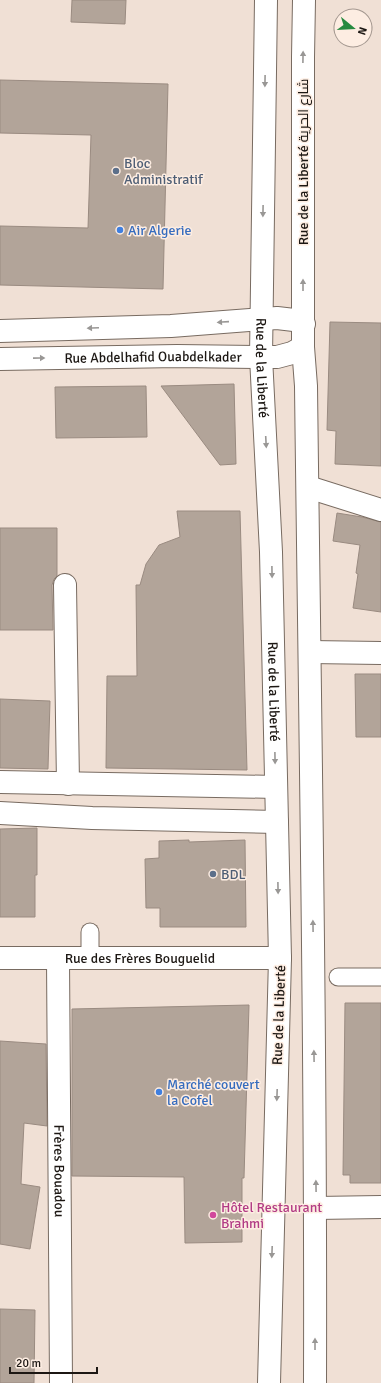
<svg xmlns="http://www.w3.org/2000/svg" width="381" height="1383" font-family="Signika,Cairo,sans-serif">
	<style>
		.building { fill: #b2a499; stroke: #9a8b81 }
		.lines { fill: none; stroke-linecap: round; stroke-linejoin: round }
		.service-casing { stroke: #786b61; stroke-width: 19 }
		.minor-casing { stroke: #786b61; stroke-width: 24 }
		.secondary-casing { stroke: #786b61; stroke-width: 24 }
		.service { stroke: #fff; stroke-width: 17 }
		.minor { stroke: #fff; stroke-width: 22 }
		.secondary { stroke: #fff; stroke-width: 22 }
		.oneway { fill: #999795 }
		.service-dot { fill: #5c6f8a; stroke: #fdede2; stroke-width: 1.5 }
		.shop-dot { fill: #3f7fe0; stroke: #fdede2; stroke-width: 1.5 }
		.hotel-dot { fill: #d1479c; stroke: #fdede2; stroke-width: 1.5 }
		.labels { text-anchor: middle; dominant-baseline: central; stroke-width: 3; stroke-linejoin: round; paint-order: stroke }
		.street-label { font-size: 14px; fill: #1c1713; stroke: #fdede2 }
		.service-label { font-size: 14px; fill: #4e5e75; stroke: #fdede2; text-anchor: start }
		.shop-label { font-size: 14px; fill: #366cbe; stroke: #fdede2; text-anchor: start }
		.hotel-label { font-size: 14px; fill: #b23c85; stroke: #fdede2; text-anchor: start }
	</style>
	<rect width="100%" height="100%" fill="#f0e0d5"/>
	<g class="building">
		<path d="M72 0H126L125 24 71 22Z"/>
		<path d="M0 80 168 84 163 289 0 285V226L88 228 91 135 0 133Z"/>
		<path d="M330 322 381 323V466L335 464 336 431 327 430Z"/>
		<path d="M234 384 236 464 220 465 161 386Z"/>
		<path d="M146 386 147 437 56 438 55 387Z"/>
		<path d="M177 511H240L247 770 106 768 107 676H137L136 585H140L146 564 159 545 180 537Z"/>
		<path d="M337 513 362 517 381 522V612L353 608 358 574 356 573 360 545 333 541Z"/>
		<path d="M0 528H57V576L54 579 52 585 53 630H0Z"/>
		<path d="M355 674H381V737H356Z"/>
		<path d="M0 699 50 701 48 769 0 768Z"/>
		<path d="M37 828V875H35V917H0V829Z"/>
		<path d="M189 840V842L245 840 246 927H160V908H146L145 859 159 858V841Z"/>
		<path d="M345 1003H381V1183H350V1175H343Z"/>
		<path d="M249 1005 244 1178H242V1242L185 1243 184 1177 72 1176V1009Z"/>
		<path d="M0 1041 46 1044 47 1126 24 1123 21 1184 40 1187 30 1249 0 1244Z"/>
		<path d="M0 1309 35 1310 34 1383H0Z"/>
	</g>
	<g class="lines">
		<defs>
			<g id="service">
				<path d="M90 958V932"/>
				<path d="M338 977H381"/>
			</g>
			<g id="minor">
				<path d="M0 331 171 326 277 318 294 320 304 324"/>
				<path id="s1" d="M0 359 177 356 261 357H277L292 353 303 347"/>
				<path d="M308 487 381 510"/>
				<path d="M65 585 68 784"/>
				<path d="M310 652 381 653"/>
				<path d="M0 782 276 787"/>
				<path d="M0 813 92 818 277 822"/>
				<path id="s2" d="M0 958H280"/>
				<path id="s3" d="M58 959 61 1383"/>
				<path d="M316 1208 381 1207"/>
			</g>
			<g id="secondary">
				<path id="s4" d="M266 0 261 357 271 552 280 958 269 1383"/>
				<path d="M304 0 303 57V347L306 386C310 718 316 1051 315 1383"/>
			</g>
		</defs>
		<use href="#service" class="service-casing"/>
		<use href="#minor" class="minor-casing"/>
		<use href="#secondary" class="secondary-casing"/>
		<use href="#service" class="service"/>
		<use href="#minor" class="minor"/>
		<use href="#secondary" class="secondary"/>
	</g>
	<defs><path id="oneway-solid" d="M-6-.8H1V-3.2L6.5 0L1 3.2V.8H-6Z"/></defs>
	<g class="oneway">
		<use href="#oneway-solid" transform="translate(303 57) rotate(-89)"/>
		<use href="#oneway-solid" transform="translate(265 81) rotate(91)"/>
		<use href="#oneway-solid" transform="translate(263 211) rotate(91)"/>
		<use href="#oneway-solid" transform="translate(303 285) rotate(-90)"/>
		<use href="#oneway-solid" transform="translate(223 322) rotate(176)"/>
		<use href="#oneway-solid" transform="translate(93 328) rotate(178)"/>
		<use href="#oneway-solid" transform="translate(39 358) rotate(-1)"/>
		<use href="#oneway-solid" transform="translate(266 442) rotate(87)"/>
		<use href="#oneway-solid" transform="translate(272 572) rotate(89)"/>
		<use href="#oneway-solid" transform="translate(275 758) rotate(89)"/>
		<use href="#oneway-solid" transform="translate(278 888) rotate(89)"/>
		<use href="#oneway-solid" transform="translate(313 926) rotate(-91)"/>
		<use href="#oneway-solid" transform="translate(314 1056) rotate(-91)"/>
		<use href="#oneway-solid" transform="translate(277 1095) rotate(92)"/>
		<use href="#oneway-solid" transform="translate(316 1186) rotate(-91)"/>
		<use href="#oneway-solid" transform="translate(272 1252) rotate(92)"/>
		<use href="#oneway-solid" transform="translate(315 1344) rotate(-90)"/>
	</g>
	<g class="service-dot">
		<circle cx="116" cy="171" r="4"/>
		<circle cx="213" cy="874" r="4"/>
	</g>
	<g class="shop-dot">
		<circle cx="120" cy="230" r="4"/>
		<circle cx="159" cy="1092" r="4"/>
	</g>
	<circle class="hotel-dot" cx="213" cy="1215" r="4"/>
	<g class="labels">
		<g class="street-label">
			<text transform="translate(303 162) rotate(-90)">Rue de la Liberté شارع الحرية</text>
			<text stroke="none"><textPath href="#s1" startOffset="153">Rue Abdelhafid Ouabdelkader</textPath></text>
			<text stroke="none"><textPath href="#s4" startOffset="368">Rue de la Liberté</textPath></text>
			<text stroke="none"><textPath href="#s4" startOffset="692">Rue de la Liberté</textPath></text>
			<text stroke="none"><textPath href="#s2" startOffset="140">Rue des Frères Bouguelid</textPath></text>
			<text transform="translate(279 1015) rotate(-88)">Rue de la Liberté</text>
			<text stroke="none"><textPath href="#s3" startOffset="212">Frères Bouadou</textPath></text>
		</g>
		<g class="service-label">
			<text x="124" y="163">Bloc<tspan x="124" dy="16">Administratif</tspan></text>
			<text x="221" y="874">BDL</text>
		</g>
		<g class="shop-label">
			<text x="128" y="230">Air Algerie</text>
			<text x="167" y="1084">Marché couvert<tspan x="167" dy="16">la Cofel</tspan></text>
		</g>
		<g class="hotel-label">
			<text x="221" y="1207">Hôtel Restaurant<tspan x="221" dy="16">Brahmi</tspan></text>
		</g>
	</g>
	<g transform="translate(353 28) rotate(108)"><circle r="19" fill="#fdede2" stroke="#a3978f"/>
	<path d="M0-3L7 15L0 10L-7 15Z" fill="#268a3f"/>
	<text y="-6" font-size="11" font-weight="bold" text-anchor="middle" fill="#1c1713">N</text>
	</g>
	<path d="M10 1367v6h87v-6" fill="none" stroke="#1c1713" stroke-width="2"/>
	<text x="16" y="1367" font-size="12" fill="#1c1713" stroke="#fdede2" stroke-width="3" paint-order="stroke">20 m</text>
</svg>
